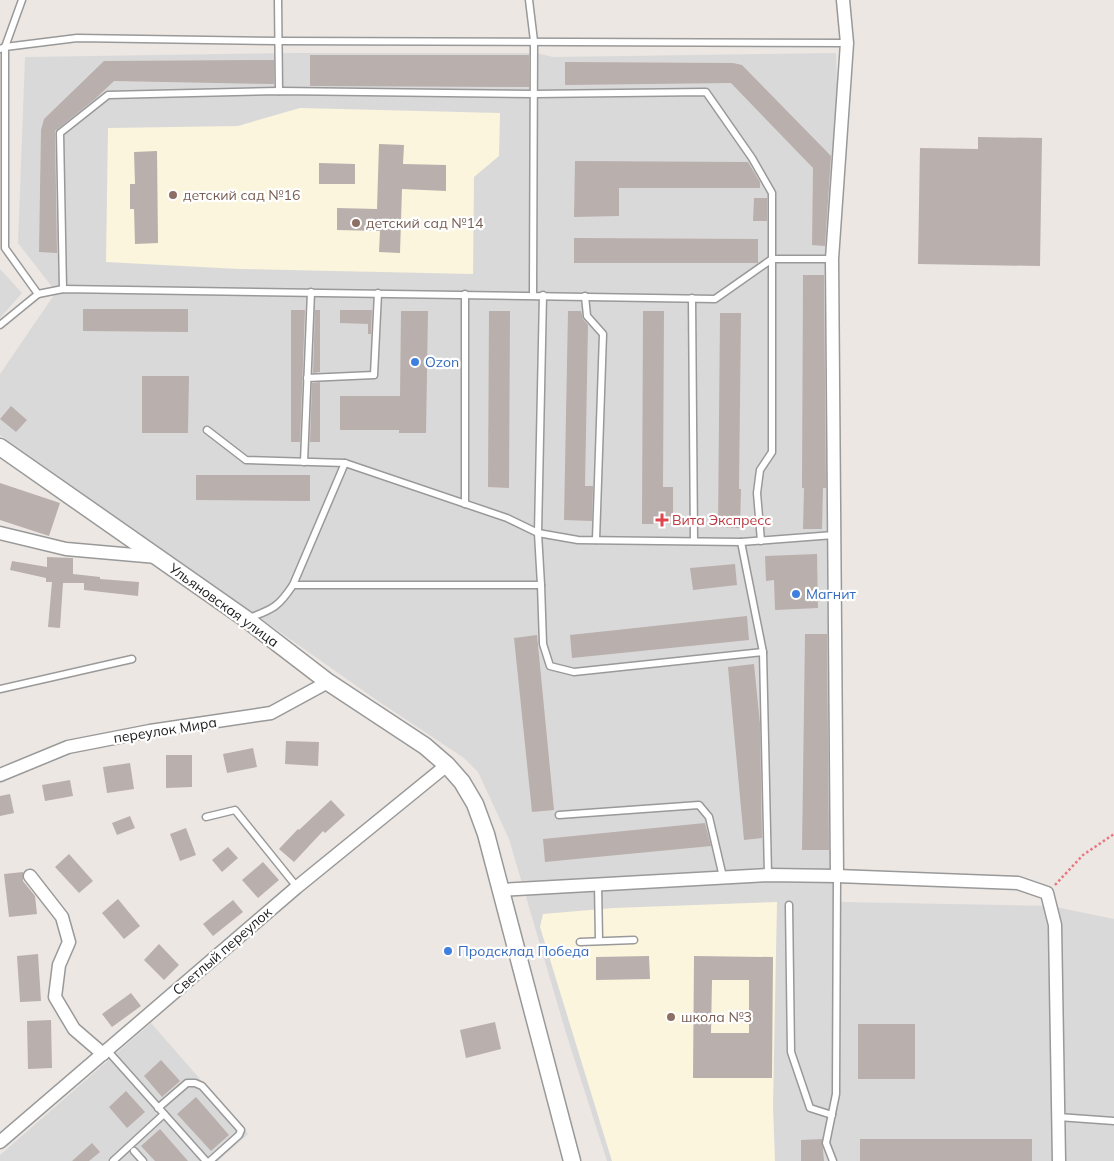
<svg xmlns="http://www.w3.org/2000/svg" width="1114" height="1161" font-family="Mulish,sans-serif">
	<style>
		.residential { fill: #dad9d9 }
		.education { fill: #fbf5dd }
		.building { fill: #b9afac; fill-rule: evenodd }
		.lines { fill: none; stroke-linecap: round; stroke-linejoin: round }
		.service-casing { stroke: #999; stroke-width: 9 }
		.minor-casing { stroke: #999; stroke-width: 15 }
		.tertiary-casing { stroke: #999; stroke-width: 19 }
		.path { stroke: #ea7682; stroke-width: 2.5; stroke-dasharray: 2.5 2.5; stroke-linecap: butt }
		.service { stroke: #fff; stroke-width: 6 }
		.minor { stroke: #fff; stroke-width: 12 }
		.tertiary { stroke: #fff; stroke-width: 16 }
		.education-dot { fill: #8d6e63; stroke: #fff; stroke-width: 2 }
		.shop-dot { fill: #3f7fe0; stroke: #fff; stroke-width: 2 }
		.health-dot { fill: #e0444e; stroke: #fff; stroke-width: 2 }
		.labels { text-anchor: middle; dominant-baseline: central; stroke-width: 4.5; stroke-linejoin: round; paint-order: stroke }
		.education-label { font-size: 14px; fill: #785e54; stroke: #fff; text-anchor: start }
		.shop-label { font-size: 14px; fill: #366cbe; stroke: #fff; text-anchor: start }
		.health-label { font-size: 14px; fill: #be3a42; stroke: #fff; text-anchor: start }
		.street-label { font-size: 14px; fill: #1c1c1c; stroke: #fff }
	</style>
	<rect width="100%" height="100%" fill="#ece7e3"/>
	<g class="residential">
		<path d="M293 53H536L553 57 836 53 839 157 838 490 833 893 842 902 1051 906 1114 919V1161H607L566 1033 509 839 478 772 464 758 375 699 0 435V374L56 292 18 243 25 57Z"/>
		<path d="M0 269 22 293 0 318Z"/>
		<path d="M151 1023 248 1134 218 1161H0V1155Z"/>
	</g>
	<g class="education">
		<path d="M300 108 500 113 499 156 474 177 473 274 239 269 106 262 108 128 238 126Z"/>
		<path d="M777 902 773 1106 775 1161H612L540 927 543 914 613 908Z"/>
	</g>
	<g class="building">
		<path d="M310 55H529V87L310 86Z"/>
		<path d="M274 60V84L114 81 95 99 55 131 57 253 39 252 41 130 44 119 104 61Z"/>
		<path d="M565 62 733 63 742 65 831 156 825 246 812 245 813 168 731 83 565 85Z"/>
		<path d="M978 137 1042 138 1040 266 918 264 920 148 978 149Z"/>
		<path d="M379 144 404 145 403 164 446 165V191L402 189 400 253 379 252 380 231 337 230V208L377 209Z"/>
		<path d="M157 151 158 243 135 244 134 209H130V184H135L134 152Z"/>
		<path d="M575 161 748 162 760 182V188H619V216L574 217Z"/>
		<path d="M319 163 355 164V184H319Z"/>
		<path d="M754 198H767V221H753Z"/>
		<path d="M574 238 758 239V263H574Z"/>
		<path d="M803 275H824L826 488H823L822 529H803L804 488H802Z"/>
		<path d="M83 309H188V332L83 331Z"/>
		<path d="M291 310H305L300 442H291Z"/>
		<path d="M315 310H320V372L313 373Z"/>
		<path d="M340 310H372L371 334H368V324L340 323Z"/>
		<path d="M401 311H428L426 433H399V430H340V396H400Z"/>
		<path d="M489 311H510L509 488 488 487Z"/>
		<path d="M568 311H581L583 319 588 325 585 486H593L592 521 564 520Z"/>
		<path d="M643 311H664L663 487H673V524H642Z"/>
		<path d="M720 313H741L739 489H741L740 528 718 527Z"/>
		<path d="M142 376H189L188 433H142Z"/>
		<path d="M320 382V442H310L312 383Z"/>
		<path d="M11 406 27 420 16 432 0 419Z"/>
		<path d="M196 475H310V501L196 500Z"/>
		<path d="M0 483 60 503 49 536 0 520Z"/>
		<path d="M817 554 818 608 775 610 774 580 766 581 765 556Z"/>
		<path d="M47 557 73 558V574L100 577V579L139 582 138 596 84 590V583H63L60 628 48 627 52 582H46V578L10 570 12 561 47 567Z"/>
		<path d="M735 564 737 585 693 590 690 568Z"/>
		<path d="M747 616 749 640 572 658 570 635Z"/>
		<path d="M805 634H827L829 850H802Z"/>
		<path d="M537 635 554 810 532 812 514 638Z"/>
		<path d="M754 664 760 724 762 838 744 840 728 667Z"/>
		<path d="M286 741 319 742 318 766 285 764Z"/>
		<path d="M253 748 257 767 227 773 223 754Z"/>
		<path d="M166 755H192V787L166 788Z"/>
		<path d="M130 763 134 789 107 793 103 767Z"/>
		<path d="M70 780 73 796 45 801 42 785Z"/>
		<path d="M10 794 14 813 0 816V796Z"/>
		<path d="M331 800 345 815 325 833 323 831 294 862 279 849 298 829 299 830Z"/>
		<path d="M130 816 135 828 117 835 112 823Z"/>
		<path d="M705 823 711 846 545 862 543 839Z"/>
		<path d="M186 828 196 855 180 861 170 834Z"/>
		<path d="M228 847 238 858 222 872 212 860Z"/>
		<path d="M69 854 93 881 79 893 55 867Z"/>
		<path d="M263 862 279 880 258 898 242 880Z"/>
		<path d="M23 872V881L35 896 37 914 9 917 4 874Z"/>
		<path d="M118 899 140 926 124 939 102 913Z"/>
		<path d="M233 900 243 912 213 936 203 924Z"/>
		<path d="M159 944 179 965 164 980 144 960Z"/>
		<path d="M38 954 41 1001 20 1002 17 956Z"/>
		<path d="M649 956 650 979 596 980V957Z"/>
		<path d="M694 956 773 957 772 1078H693ZM712 980H749V1033H711Z"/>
		<path d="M131 993 141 1006 112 1027 102 1014Z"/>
		<path d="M51 1020 52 1068 28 1069 27 1021Z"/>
		<path d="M495 1022 501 1049 466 1058 460 1030Z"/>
		<rect x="858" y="1024" width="57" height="55"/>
		<path d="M161 1060 180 1081 162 1097 144 1076Z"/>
		<path d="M126 1091 145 1112 127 1128 109 1107Z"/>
		<path d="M196 1097 229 1135 211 1151 177 1114Z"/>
		<path d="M160 1129 188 1161H155L141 1146Z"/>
		<path d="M822 1139 824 1161H801V1140Z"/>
		<rect x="860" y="1139" width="172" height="22"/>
		<path d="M92 1143 100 1152 89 1161H72Z"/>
	</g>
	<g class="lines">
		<defs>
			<g id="service">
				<path d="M278 0 279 91"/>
				<path d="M529 0 534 41 533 295"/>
				<path d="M0 49 5 47 22 0"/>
				<path d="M63 289 60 133 108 95 279 91 534 94 706 92 752 158 772 193V452L760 470 757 493 761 541"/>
				<path d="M38 294 5 248V47L77 38 279 41 847 43"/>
				<path d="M465 294V504"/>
				<path d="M585 296 587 316 603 334 596 540"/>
				<path d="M692 298 694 541"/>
				<path d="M0 325 38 294 63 289 715 299 772 259H832"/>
				<path d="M307 378 374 375 378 293"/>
				<path d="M207 430 246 460 345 463"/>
				<path d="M304 462 311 292"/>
				<path d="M741 542 763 652 768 875"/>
				<path d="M293 585H541L538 533 543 295"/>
				<path d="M541 585 543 644 550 666 574 672 763 652"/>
				<path d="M249 618C274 609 279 606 293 585L345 463 507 518 538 533 578 540 741 542 834 535"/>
				<path d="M0 689 132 659"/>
				<path d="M559 815 699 805 709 817 723 877"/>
				<path d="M206 817 235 810 297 887"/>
				<path d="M598 884 599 940"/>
				<path d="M789 905 791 1052 810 1108 832 1115"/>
				<path d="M580 942 634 940"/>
				<path d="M107 1050 206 1161"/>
				<path d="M158 1108 187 1083H195L202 1086 241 1130 239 1135 210 1161"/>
				<path d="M1058 1117 1114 1121"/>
				<path d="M134 1151 143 1161"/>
				<path d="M113 1161 164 1114"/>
				<path d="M833 1161 826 1143 836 1094 837 876"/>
			</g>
			<g id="minor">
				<path d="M0 533 66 549 157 557"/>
				<path d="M0 775 68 747 150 731 271 713 328 682"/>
				<path d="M30 876 62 917 69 942 59 965 55 997 74 1029 103 1054"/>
				<path d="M837 876 832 259 847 43 843 0"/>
				<path d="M500 890 768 875 837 876 1018 883 1047 893 1055 925 1059 1161"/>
				<path d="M0 1142 297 887 447 765"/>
			</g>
			<path id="tertiary" d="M0 447 246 619 328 682 425 746 447 765 462 782 475 804 486 834 572 1161"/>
		</defs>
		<use href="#service" class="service-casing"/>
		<use href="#minor" class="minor-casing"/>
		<use href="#tertiary" class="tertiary-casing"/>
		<path class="path" d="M1055 885 1083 855 1114 834"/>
		<use href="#service" class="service"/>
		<use href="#minor" class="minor"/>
		<use href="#tertiary" class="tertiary"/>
	</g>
	<g class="education-dot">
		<circle cx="173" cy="195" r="5"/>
		<circle cx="356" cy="223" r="5"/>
		<circle cx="671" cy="1017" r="5"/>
	</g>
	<g class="shop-dot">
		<circle cx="415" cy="362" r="5"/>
		<circle cx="796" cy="594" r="5"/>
		<circle cx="448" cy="951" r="5"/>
	</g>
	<path class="health-dot" d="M659.5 512.5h5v5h5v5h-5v5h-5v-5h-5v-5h5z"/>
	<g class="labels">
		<g class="education-label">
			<text x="183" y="195">детский сад №16</text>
			<text x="366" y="223">детский сад №14</text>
			<text x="681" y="1017">школа №3</text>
		</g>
		<g class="shop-label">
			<text x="425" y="362">Ozon</text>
			<text x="806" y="594">Магнит</text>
			<text x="458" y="951">Продсклад Победа</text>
		</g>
		<g class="health-label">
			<text x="672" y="520">Вита Экспресс</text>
		</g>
		<g class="street-label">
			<text transform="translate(224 605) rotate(36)">Ульяновская улица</text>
			<text transform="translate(165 730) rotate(-9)">переулок Мира</text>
			<text transform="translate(222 951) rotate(-41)">Светлый переулок</text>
		</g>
	</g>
</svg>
